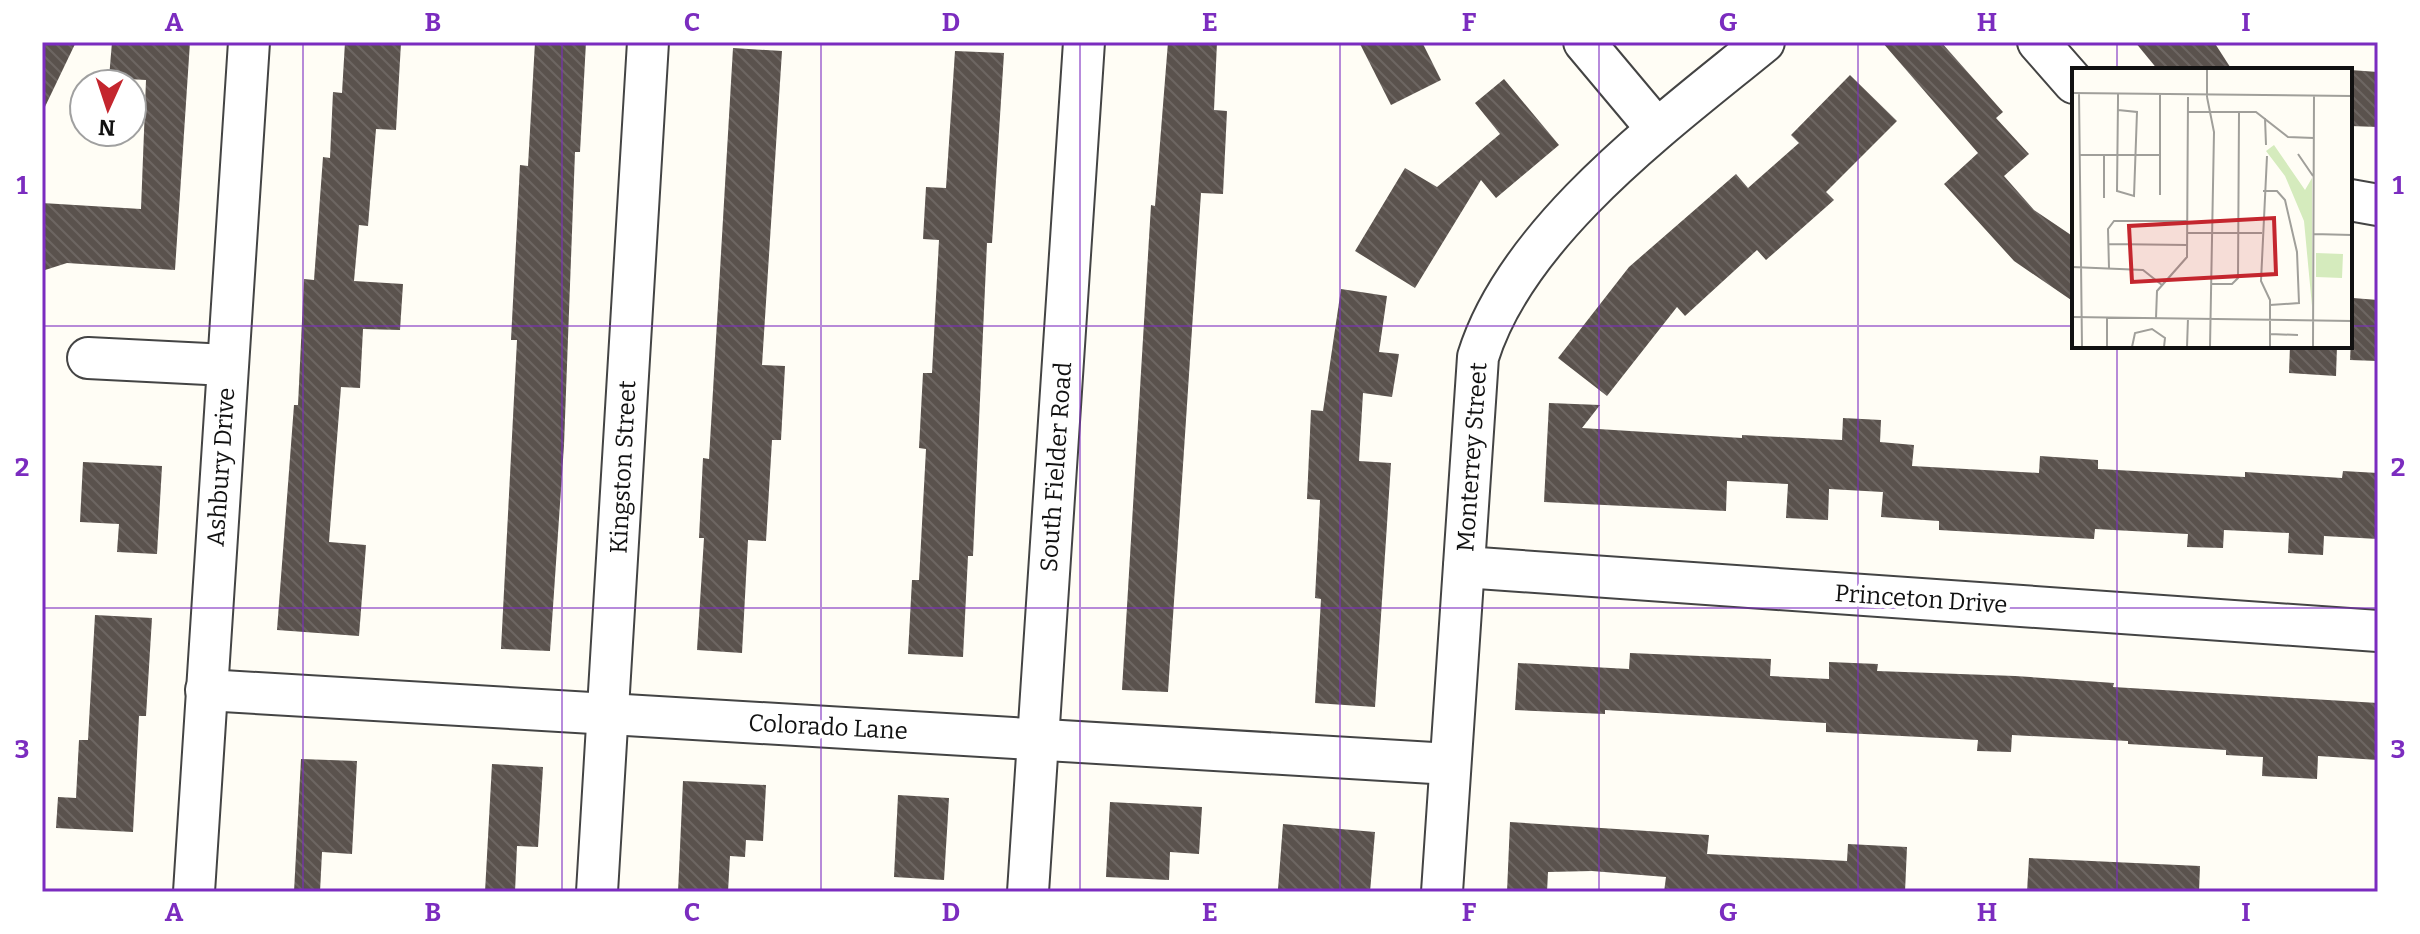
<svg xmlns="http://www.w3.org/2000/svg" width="2420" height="934" font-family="Bitter,serif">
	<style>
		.building { fill: url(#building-back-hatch) }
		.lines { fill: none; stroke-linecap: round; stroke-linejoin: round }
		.minor-casing { stroke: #444; stroke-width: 44 }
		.minor { stroke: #fff; stroke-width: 40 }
		.grid { fill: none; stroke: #7b2cbf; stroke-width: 2; stroke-opacity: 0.55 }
		.labels { text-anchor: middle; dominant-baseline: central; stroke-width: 8; stroke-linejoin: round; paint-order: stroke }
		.street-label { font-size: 24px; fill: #111; stroke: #fff }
		.inset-road { fill: none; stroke: #a09f9a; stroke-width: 2 }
		.view { fill: #c4262e; fill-opacity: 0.15; stroke: #c4262e; stroke-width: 4 }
		.inset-edge { fill: none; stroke: #111; stroke-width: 4 }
		.neatline { fill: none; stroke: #7b2cbf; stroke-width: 3 }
		.grid-label { font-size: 26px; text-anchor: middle; font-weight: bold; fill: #7b2cbf }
	</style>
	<defs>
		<pattern id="building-back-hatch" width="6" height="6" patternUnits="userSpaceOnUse" patternTransform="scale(2)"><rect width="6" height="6" fill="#5a524d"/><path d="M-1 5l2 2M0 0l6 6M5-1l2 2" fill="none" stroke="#6d6662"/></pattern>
	</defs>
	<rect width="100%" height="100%" fill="#fffdf5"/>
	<g class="building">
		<path d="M42 42H76L42 113Z"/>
		<path d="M112 42H190L175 270 67 263 42 271V203L141 209 146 80 109 78Z"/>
		<path d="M345 42 401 43 396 130 376 129 368 226 359 225 354 281 403 284 400 330 363 329 360 388 341 387 329 542 366 545 359 636 277 630 294 405H298L304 279 314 280 323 157 330 158 333 92 342 93Z"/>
		<path d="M535 42H586L580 152H575L564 445 550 651 501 649 517 340H511L520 165 528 166Z"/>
		<path d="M1168 42H1217L1214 110 1227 111 1223 194 1201 193 1168 692 1122 690 1151 205 1155 206Z"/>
		<path d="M1359 42H1422L1441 80 1391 105Z"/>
		<path d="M1882 42H1941L2003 112 1996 118 2029 154 2004 176 2034 210 2074 237V302L2014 261 1944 184 1978 153Z"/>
		<path d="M2135 42H2214L2232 70H2158Z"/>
		<path d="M733 48 782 51 762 365 785 366 781 440H772L766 541 748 540 742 653 697 650 704 538H699L703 458 709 459Z"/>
		<path d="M955 51 1004 53 992 243H987L973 556H968L963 657 908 654 912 580H919L926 449 919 448 923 373H932L939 240 923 239 926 187 946 188Z"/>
		<path d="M2350 70 2378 72V127L2350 126Z"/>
		<path d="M1850 75 1897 121 1826 192 1834 200 1766 260 1757 250 1685 316 1677 307 1607 396 1558 358 1629 267 1736 174 1748 188 1799 143 1791 135Z"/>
		<path d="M1504 79 1559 145 1496 198 1481 180 1415 288 1355 251 1405 168 1437 187 1500 134 1475 103Z"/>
		<path d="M1341 289 1387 296 1379 352 1399 354 1392 397 1363 393 1359 461 1391 463 1375 707 1315 703 1321 599 1315 598 1320 500 1307 499 1311 410 1323 411Z"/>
		<path d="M2353 298 2378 300V361L2350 360Z"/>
		<path d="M2290 346H2337L2336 376 2289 373Z"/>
		<path d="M1549 403 1600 405 1582 428 1742 438V435L1842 440 1843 418 1881 420 1880 442 1914 445 1912 466 2039 473 2040 456 2098 460V469L2245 477V472L2342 478 2343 471 2378 473V539L2324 536 2323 555 2288 553 2289 533 2224 530 2223 548 2187 547 2188 534 2095 529 2094 539 1939 530V521L1881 517 1883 492 1829 489 1828 520 1786 518 1788 484 1727 481 1726 511 1544 502Z"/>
		<path d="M83 462 162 466 157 554 117 552 119 524 80 522Z"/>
		<path d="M95 615 152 618 146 716H139L133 832 56 828 58 797 76 798 79 740H88Z"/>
		<path d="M1630 653 1771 659 1770 676 1829 679V662L1878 664 1877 671 2015 676 2114 683 2113 687 2378 703V760L2318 756 2317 779 2262 776 2263 757 2226 755V750L2128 744V741L2012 735 2011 752 1977 751 1978 740 1826 732V723L1605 710V714L1515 710 1518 663 1629 669Z"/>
		<path d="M301 759 357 761 352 854 322 852 320 892H294Z"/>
		<path d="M492 764 543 767 538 847 517 846 515 892H485Z"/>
		<path d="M683 781 766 785 763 841 746 840 745 857 730 856 728 892H678Z"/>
		<path d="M898 795 949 798 944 880 894 877Z"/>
		<path d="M1110 802 1202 807 1199 854 1170 852 1169 880 1106 877Z"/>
		<path d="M1510 822 1709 835 1707 854 1847 861 1848 844 1907 847 1905 892H1664L1666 877 1592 871 1548 872 1547 892H1507Z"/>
		<path d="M1283 824 1375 832 1370 892 1278 889Z"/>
		<path d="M2029 858 2200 866 2199 892H2027Z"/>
	</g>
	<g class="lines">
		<defs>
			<g id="minor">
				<path d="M1584 42 1657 129"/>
				<path d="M2038 42 2074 83"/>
				<path d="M2350 200 2378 205"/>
				<path d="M88 358 227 365"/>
				<path d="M1464 567 2378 631"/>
				<path d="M206 690 1450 764"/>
				<path d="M194 892 249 42"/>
				<path d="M597 892 648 42"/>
				<path d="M1028 892 1084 42"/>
				<path d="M1442 892 1478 357C1517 231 1665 123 1764 42"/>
			</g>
		</defs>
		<use href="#minor" class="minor-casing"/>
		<use href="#minor" class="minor"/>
	</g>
	<path class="grid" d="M303 42V892M562 42V892M821 42V892M1080 42V892M1340 42V892M1599 42V892M1858 42V892M2117 42V70M42 326H2074M2350 326H2378M2117 346V892M42 608H2378"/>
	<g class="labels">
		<g class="street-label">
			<text transform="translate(1472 457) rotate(-86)">Monterrey Street</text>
			<text transform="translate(221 467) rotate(-86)">Ashbury Drive</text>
			<text transform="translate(623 467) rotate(-87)">Kingston Street</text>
			<text transform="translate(1056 467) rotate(-86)">South Fielder Road</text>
			<text transform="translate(1921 599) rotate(4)">Princeton Drive</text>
			<text transform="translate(828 727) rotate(3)">Colorado Lane</text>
		</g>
	</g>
	<g transform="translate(2072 68)">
		<rect width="280" height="280" fill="#fffdf5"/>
		<path d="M202 77 233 122 240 110V238L232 153 213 108 194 83ZM244 185 271 186 270 210 244 209Z" fill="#d5ebbd"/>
		<path class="inset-road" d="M0 25 280 28M7 25 10 279M88 26V127M135 29 142 64 138 279M135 29V1M46 42 65 44 62 128 45 123 46 32V25M116 44H184L216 69 242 70M193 50 194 77M226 86 241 108M7 87H88M195 88 189 213 198 232V279M191 123H205L213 132 225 184 227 235 198 237M32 130V87M116 165H190M241 166 280 167M36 176 115 177M0 199 71 202 90 217M37 200 36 161 42 153H116M139 216H160L166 210 167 45M0 249 280 253M35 249V279M84 250 85 223 115 189 116 29M198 266 226 267M60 279 63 265 80 261 93 270 92 279M115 279 116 250M241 279 242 27"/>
		<path class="view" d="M202 150 204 206 60 214 57 158Z"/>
		<rect width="280" height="280" class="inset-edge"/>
	</g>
	<rect width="2420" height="934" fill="none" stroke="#ffffff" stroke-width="88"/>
	<g transform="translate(108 108) rotate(183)"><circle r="38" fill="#ffffff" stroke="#a0a0a0" stroke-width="2"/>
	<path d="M0-6L14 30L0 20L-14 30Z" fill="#c4262e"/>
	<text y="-12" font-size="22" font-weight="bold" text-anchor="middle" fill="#111111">N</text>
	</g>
	<rect x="44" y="44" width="2332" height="846" class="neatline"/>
	<g class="grid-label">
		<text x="174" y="31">A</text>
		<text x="433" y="31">B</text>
		<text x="692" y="31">C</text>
		<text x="951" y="31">D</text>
		<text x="1210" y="31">E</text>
		<text x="1469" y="31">F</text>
		<text x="1728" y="31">G</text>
		<text x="1987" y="31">H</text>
		<text x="2246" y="31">I</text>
		<text x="22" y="194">1</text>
		<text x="2398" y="194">1</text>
		<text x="22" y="476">2</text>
		<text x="2398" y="476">2</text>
		<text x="22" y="758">3</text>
		<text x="2398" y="758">3</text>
		<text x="174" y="921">A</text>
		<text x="433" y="921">B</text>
		<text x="692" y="921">C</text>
		<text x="951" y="921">D</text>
		<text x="1210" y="921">E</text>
		<text x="1469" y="921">F</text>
		<text x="1728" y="921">G</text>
		<text x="1987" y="921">H</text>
		<text x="2246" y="921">I</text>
	</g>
</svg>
